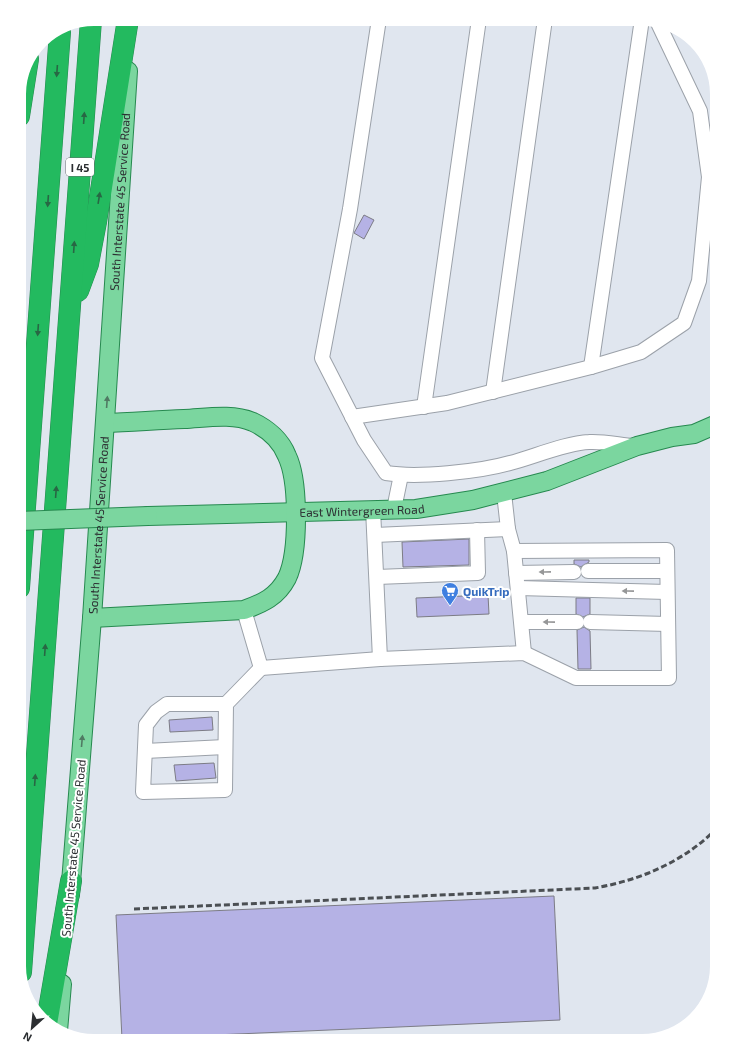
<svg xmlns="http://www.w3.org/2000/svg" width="736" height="1060" font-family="'Exo 2',sans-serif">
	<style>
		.building { fill: #b5b2e5; stroke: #7c7c85 }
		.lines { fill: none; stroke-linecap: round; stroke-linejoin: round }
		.minor-casing { stroke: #9ba1a9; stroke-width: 16 }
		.major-casing { stroke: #26894f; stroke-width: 20 }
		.highway-casing { stroke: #26894f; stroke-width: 22 }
		.minor { stroke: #fff; stroke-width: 14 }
		.major { stroke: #7bd69f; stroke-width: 18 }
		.highway { stroke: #23ba5f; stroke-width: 21 }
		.rail { stroke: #4b4f53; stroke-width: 3; stroke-dasharray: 6 3; stroke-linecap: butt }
		.major-bridge-casing { stroke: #26894f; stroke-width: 20; stroke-linecap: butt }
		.major-bridge { stroke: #7bd69f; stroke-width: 18 }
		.oneway { fill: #286744 }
		.oneway2 { fill: #507a63 }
		.oneway3 { fill: #969798 }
		.labels { text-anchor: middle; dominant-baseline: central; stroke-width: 4; stroke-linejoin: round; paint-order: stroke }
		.shield { fill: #fff; stroke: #6b6d70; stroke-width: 1 }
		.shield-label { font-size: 11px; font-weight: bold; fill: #2c2f32 }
		.street-label { font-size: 12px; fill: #2c2f32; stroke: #fff }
		.shop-label { font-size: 12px; font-weight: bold; fill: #366cbe; stroke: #fff; text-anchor: start }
	</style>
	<rect width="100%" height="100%" fill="#e0e6ef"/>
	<g class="building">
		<path d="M364 215 374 220 364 239 354 233Z"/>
		<path d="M469 539V565L403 567 402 542Z"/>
		<path d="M574 560H589V562L581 567 574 564Z"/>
		<path d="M488 595 489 614 417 617 416 598Z"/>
		<path d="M576 598H590V614L583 617 576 614Z"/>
		<path d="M584 627 590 631 591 669H578L577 630Z"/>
		<path d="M212 717 213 730 170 732 169 720Z"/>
		<path d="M214 763 216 778 176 781 174 765Z"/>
		<path d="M554 896 560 1020 122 1039 116 915Z"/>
	</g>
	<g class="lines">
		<defs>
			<g id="minor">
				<path d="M379 19 350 209 322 358 364 440 386 473C417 478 479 472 510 463 533 457 566 443 589 442 603 441 620 445 634 446"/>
				<path d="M591 367 642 19"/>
				<path d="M493 392 545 19"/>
				<path d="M424 407 479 19"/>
				<path d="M352 417 447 403 591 367 641 352 684 323 699 281 709 177 700 111 658 23"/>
				<path d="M373 509 380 659"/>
				<path d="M394 509 401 475"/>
				<path d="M375 535 508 529"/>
				<path d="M514 551 524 653"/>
				<path d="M588 571H667"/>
				<path d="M516 573 574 572"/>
				<path d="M377 577 478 573 477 530"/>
				<path d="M518 588 667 592"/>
				<path d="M244 610 261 668 380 659 524 653 576 678H669L667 550 514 551 508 529 504 493"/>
				<path d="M522 622H577"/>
				<path d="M590 622 668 624"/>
				<path d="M226 704H167L156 712 146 725 143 792 225 790 226 704 261 668"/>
				<path d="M145 751 225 747"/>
			</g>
			<g id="major">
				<path id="s1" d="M148 516 416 509 473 500 547 481 637 446 672 437 694 434 717 424"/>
				<path d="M92 618 244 610C263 603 277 597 287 578 299 553 299 481 287 456 281 441 268 429 253 422 232 413 206 418 184 419 158 420 132 422 105 423"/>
				<path id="s2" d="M70 895 92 618 128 71"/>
				<path d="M58 1031 62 984"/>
			</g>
			<g id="highway">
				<path d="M19 116 28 59"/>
				<path d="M78 291 88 264 96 222 128 19"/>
				<path d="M19 588 60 32"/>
				<path d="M21 972 91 20"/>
				<path d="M47 1021 71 881"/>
			</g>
		</defs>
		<use href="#minor" class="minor-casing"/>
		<use href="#major" class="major-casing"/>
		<use href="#highway" class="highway-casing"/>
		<use href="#minor" class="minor"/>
		<use href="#major" class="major"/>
		<use href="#highway" class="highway"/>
		<path class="rail" d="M134 909 595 888C641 880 685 861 717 828"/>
		<defs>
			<path id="major-bridge" d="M19 521 148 516"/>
		</defs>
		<use href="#major-bridge" class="major-bridge-casing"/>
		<use href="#major-bridge" class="major-bridge"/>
	</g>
	<defs><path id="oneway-solid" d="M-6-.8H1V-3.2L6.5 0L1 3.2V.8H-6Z"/></defs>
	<g class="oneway">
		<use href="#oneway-solid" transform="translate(57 71) rotate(94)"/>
		<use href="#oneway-solid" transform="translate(84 118) rotate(-86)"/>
		<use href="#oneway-solid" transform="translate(99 198) rotate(-81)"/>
		<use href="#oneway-solid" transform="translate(48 201) rotate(94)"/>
		<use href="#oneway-solid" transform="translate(74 247) rotate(-86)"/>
		<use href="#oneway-solid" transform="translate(38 330) rotate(94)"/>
		<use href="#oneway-solid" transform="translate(56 492) rotate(-86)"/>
		<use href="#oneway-solid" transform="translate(45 650) rotate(-86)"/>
		<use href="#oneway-solid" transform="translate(35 780) rotate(-86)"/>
	</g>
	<g class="oneway2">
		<use href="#oneway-solid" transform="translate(107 402) rotate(-86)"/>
		<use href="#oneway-solid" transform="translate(82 741) rotate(-85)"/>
	</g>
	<g class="oneway3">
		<use href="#oneway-solid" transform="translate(545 572) rotate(179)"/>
		<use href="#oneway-solid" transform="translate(628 591) rotate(-179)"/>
		<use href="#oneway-solid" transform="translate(549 622) rotate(-179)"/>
	</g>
	<defs>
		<symbol id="supermarket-pin" viewBox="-11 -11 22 30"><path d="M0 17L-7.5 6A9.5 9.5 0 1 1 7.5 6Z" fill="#3f7fe0" stroke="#fff"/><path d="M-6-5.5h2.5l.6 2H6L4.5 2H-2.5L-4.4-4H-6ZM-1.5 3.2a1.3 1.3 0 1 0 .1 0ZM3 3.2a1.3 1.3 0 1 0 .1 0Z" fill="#fff"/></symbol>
	</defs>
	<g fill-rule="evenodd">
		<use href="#supermarket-pin" x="440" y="581" width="20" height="27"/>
	</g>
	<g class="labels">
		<rect class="shield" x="66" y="158" width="28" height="18" rx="3"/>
		<g class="shield-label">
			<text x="80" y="167">I 45</text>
		</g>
		<g class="street-label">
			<text stroke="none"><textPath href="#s2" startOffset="695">South Interstate 45 Service Road</textPath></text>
			<text stroke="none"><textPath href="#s1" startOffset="214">East Wintergreen Road</textPath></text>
			<text stroke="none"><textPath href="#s2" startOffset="371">South Interstate 45 Service Road</textPath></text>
			<text transform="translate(73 848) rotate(-85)">South Interstate 45 Service Road</text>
		</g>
		<g class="shop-label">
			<text x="463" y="591">QuikTrip</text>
		</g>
	</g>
	<path d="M0 0H736V1060H0ZM94 26H642A68 68 0 0 1 710 94V966A68 68 0 0 1 642 1034H94A68 68 0 0 1 26 966V94A68 68 0 0 1 94 26Z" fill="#fff" fill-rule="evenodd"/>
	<g transform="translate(32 1028) rotate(207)" stroke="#ffffff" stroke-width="3" paint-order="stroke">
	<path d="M0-3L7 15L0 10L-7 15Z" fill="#2c2f32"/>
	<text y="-6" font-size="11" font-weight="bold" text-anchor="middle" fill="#2c2f32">N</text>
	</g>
</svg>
